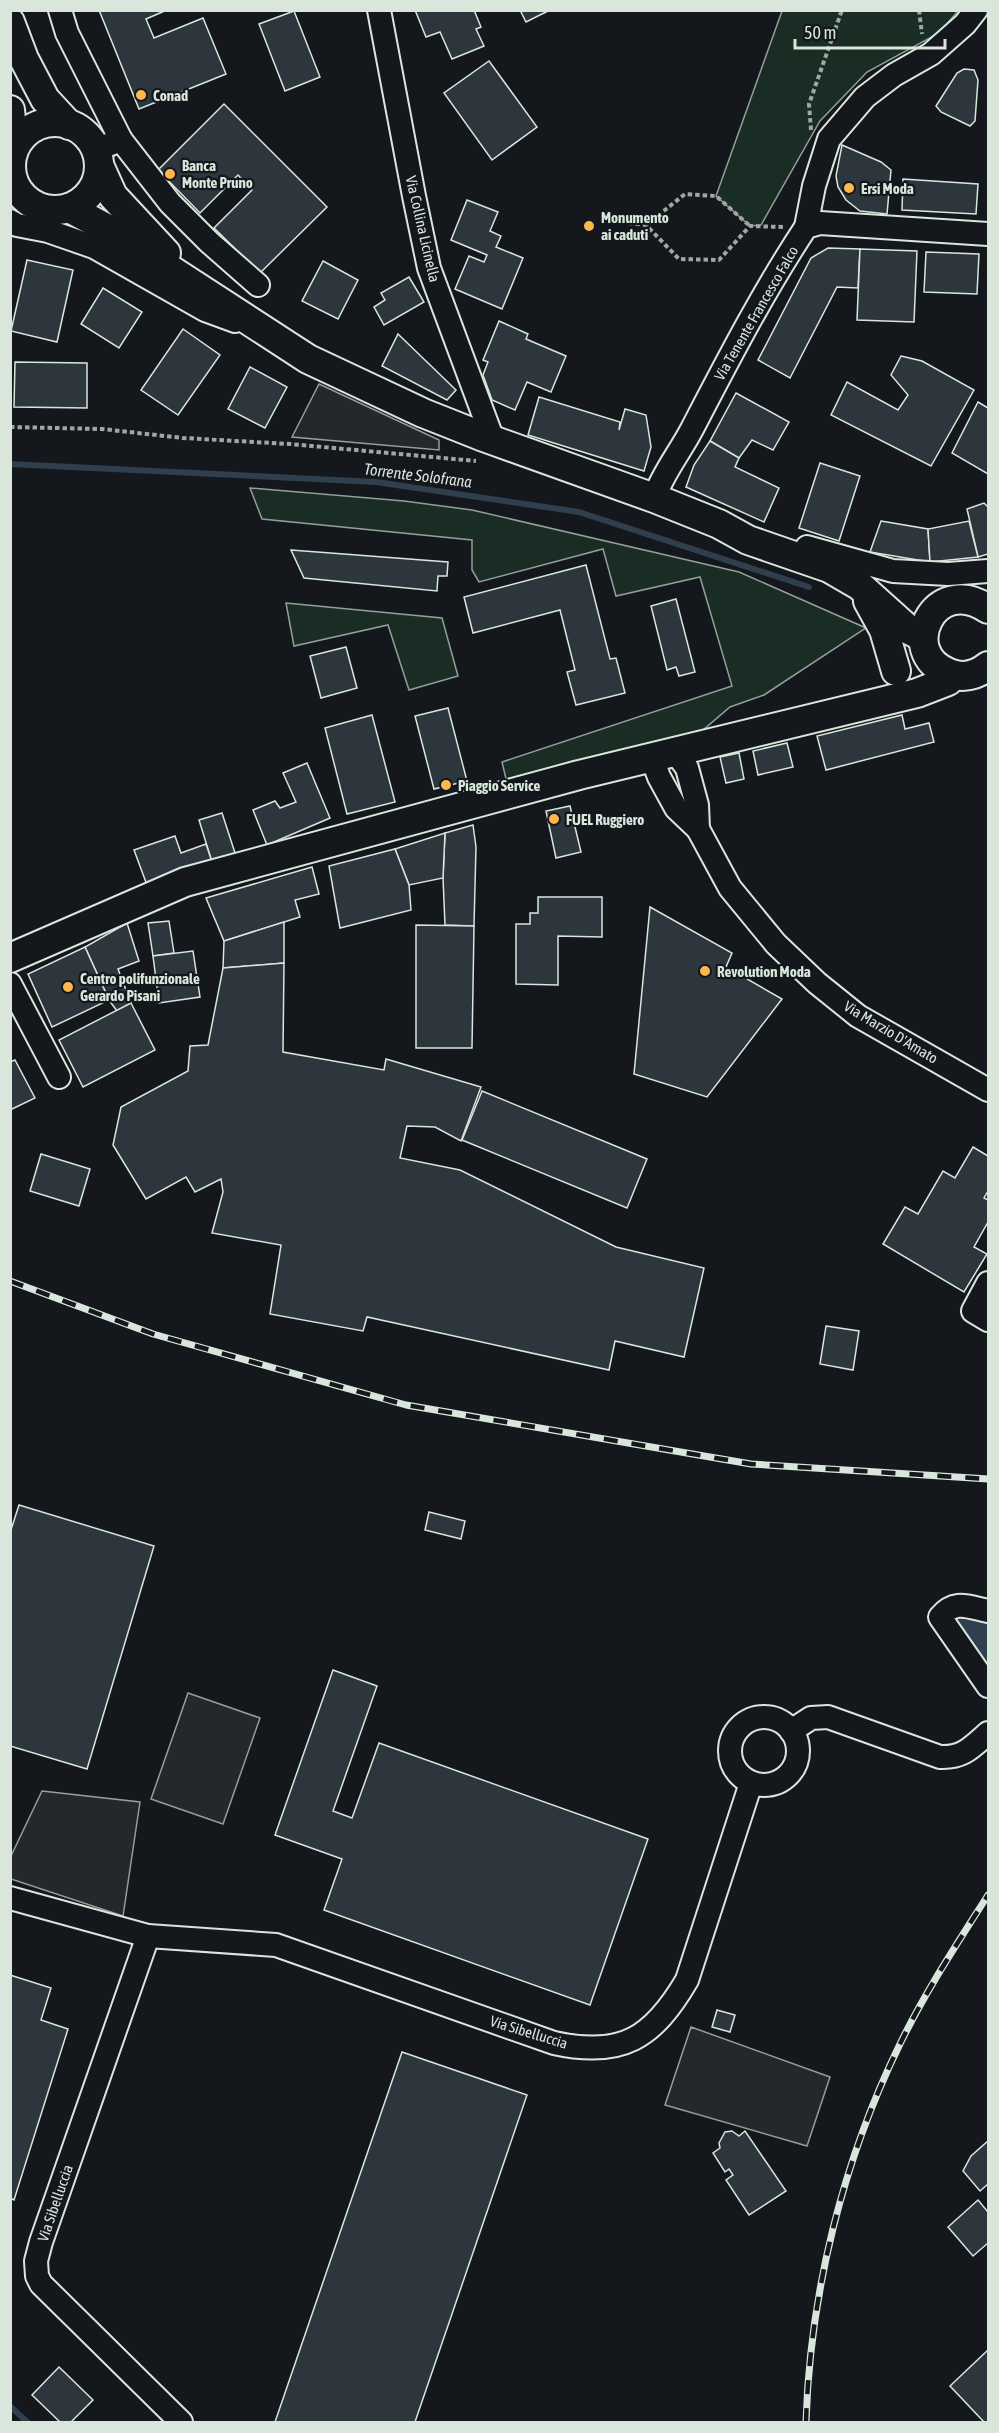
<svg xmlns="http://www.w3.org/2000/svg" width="999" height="2433" font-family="'Asap Condensed',sans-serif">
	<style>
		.green { fill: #1a2d24; stroke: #939e99; stroke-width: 1.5 }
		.parking { fill: #24282b; stroke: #939e99; stroke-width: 1.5 }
		.water { fill: #2f3f4d; stroke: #939e99; stroke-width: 1.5 }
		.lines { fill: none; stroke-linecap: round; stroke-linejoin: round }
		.stream { stroke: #2f3f4d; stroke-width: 6 }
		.building { fill: #2c363c; stroke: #d8e6dc; stroke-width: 1.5 }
		.minor-casing { stroke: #d8e6dc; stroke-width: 26 }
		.major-casing { stroke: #d8e6dc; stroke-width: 32 }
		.path { stroke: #9da8a2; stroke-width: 4; stroke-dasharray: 4.5 3; stroke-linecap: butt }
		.minor { stroke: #14181c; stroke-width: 22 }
		.major { stroke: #14181c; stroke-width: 28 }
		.rail-casing { stroke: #d8e6dc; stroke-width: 7 }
		.rail { stroke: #14181c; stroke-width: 4.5; stroke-dasharray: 14; stroke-linecap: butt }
		.poi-dot { fill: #ffb74d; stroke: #14181c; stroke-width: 2 }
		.labels { text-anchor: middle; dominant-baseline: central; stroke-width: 4.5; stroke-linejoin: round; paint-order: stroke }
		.poi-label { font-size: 15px; font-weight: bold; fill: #d8e6dc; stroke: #14181c; text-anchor: start }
		.street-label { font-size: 15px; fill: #d8e6dc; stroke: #14181c }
		.water-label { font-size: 16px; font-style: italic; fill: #d8e6dc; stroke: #14181c }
	</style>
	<rect width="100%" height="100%" fill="#14181c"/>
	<g class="green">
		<path d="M782 11H958L939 33 867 72 820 121 761 225 750 226 716 196Z"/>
		<path d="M250 488 404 501 472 510 739 572 866 628 764 695 730 707 703 730 506 779 502 762 732 686 700 577 616 596 603 549 479 582 472 570V540L262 519Z"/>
		<path d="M286 603 442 618 458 676 409 690 388 625 294 646Z"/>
	</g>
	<g class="parking">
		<path d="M319 384 439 440V450L292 437Z"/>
		<path d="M188 1693 260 1718 223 1824 151 1799Z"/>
		<path d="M42 1791 140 1802 123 1916 11 1879V1856Z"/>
		<path d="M691 2027 830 2077 807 2146 665 2105Z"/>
	</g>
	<path class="water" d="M948 1614 988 1615V1672Z"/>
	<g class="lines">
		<g class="stream">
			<path d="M10 464 376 482 579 512 809 587"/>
			<path d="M10 2406 27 2422"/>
		</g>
	</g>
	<g class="building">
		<path d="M99 10H167L146 19 154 38 203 18 226 74 139 109Z"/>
		<path d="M415 10H474L481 27 476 29 484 46 452 59 440 32 426 37Z"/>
		<path d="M520 10H550L526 22Z"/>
		<path d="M294 11 320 77 285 91 259 24Z"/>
		<path d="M489 61 537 127 492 160 444 93Z"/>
		<path d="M964 69 974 70 978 80 975 121 970 126 941 112 936 106 957 73Z"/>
		<path d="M224 104 327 207 260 273 214 228 252 190 238 175 200 213 158 170Z"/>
		<path d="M842 145 881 162 891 170 887 214 860 211 846 200 838 187 836 176Z"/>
		<path d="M903 179 978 184 976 214 902 210Z"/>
		<path d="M467 200 498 212 490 231 501 236 496 247 523 258 502 309 455 289 469 256 484 262 487 255 451 240Z"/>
		<path d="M828 248 860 249 858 288 837 287 790 378 758 360 811 258Z"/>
		<path d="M860 249 917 251 914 322 857 320Z"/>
		<path d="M926 252 979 254 977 294 924 292Z"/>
		<path d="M27 260 73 270 57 342 11 331Z"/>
		<path d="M323 261 358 280 338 319 302 301Z"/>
		<path d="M409 277 424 302 384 325 374 307 385 300 381 293Z"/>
		<path d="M103 288 142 312 119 348 81 324Z"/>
		<path d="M499 321 528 334 526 339 566 356 551 392 527 382 515 410 492 400 483 375 488 362 483 360Z"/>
		<path d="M183 329 220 355 178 415 141 390Z"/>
		<path d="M398 334 456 390 447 400 382 366Z"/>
		<path d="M901 356 922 361 974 390 931 466 831 415 847 382 898 410 908 395 891 375Z"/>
		<path d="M15 362 87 363V408L14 407Z"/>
		<path d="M250 367 287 387 265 428 228 409Z"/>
		<path d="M736 393 789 422 773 450 752 440 739 458 710 441Z"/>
		<path d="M539 397 620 422 619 430 625 409 646 415 651 447 644 471 528 435Z"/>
		<path d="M978 402 988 408V474L952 453Z"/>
		<path d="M710 441 739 458 735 467 779 488 764 522 686 487 694 465Z"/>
		<path d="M820 463 860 476 839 541 799 528Z"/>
		<path d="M984 503 988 507V554L978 557 967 509Z"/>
		<path d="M881 521 928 529 930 562 870 552Z"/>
		<path d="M969 521 978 557 930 562 928 529Z"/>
		<path d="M291 550 448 562 447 576H438L437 591 304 578Z"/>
		<path d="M586 565 610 659 616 658 625 693 576 705 567 672 575 670 560 610 473 633 464 597Z"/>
		<path d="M676 599 695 672 679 676 676 667 667 670 651 606Z"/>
		<path d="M346 647 357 688 321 698 310 656Z"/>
		<path d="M448 708 467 781 434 789 415 716Z"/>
		<path d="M372 715 395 802 347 814 325 728Z"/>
		<path d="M902 715 905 729 929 723 934 742 826 770 817 736Z"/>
		<path d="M787 743 793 767 758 775 753 751Z"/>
		<path d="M739 753 744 779 726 783 720 757Z"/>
		<path d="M307 763 330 818 267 845 253 810 275 801 280 808 296 802 283 773Z"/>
		<path d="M570 806 581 852 556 858 546 811Z"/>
		<path d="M222 813 236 856 212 862 199 820Z"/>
		<path d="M473 825 476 847 474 926 445 925 443 878 445 833Z"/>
		<path d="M445 833 443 878 409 885 395 849Z"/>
		<path d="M175 836 181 853 206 844 212 862 147 885 134 850Z"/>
		<path d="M395 849 409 885 411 910 340 928 329 866Z"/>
		<path d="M312 867 319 894 295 900 300 917 224 941 206 898Z"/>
		<path d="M538 897H602V937L558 936V985L516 984V924H530V913H538Z"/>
		<path d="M650 907 732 953 726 967 782 999 707 1097 634 1074Z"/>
		<path d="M169 921 174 953 153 956 148 923Z"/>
		<path d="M284 922V963L223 968 224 941Z"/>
		<path d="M127 923 139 961 118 969 131 1003 117 1011 109 1000 85 947Z"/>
		<path d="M416 925 474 926 472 1048H416Z"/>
		<path d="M85 947 109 1000 52 1027 28 974Z"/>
		<path d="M193 951 200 997 159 1003 153 956Z"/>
		<path d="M284 963 283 1052 384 1070 386 1059 481 1087 461 1141 435 1127 407 1126 400 1158 460 1170 616 1247 704 1268 684 1357 615 1341 609 1370 367 1317 363 1331 270 1314 281 1245 212 1233 223 1192 221 1179 195 1192 186 1177 146 1199 113 1145 121 1107 188 1071 190 1046 208 1045 223 968Z"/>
		<path d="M131 1003 155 1050 83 1087 59 1040Z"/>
		<path d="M15 1060 35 1098 10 1110V1062Z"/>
		<path d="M482 1091 647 1159 627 1208 462 1140Z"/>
		<path d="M973 1147 988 1156V1191L984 1198 988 1200V1222L974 1247 987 1254 964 1292 883 1244 905 1207 918 1214 943 1171 955 1178Z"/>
		<path d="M41 1154 90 1169 79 1206 30 1191Z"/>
		<path d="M826 1326 859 1331 853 1370 820 1364Z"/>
		<path d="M19 1505 154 1546 87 1769 10 1746V1533Z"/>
		<path d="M429 1512 465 1521 461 1539 425 1530Z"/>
		<path d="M333 1670 377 1686 333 1811 352 1818 379 1743 648 1839 590 2005 324 1910 342 1859 275 1835Z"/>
		<path d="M10 1975 51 1988 41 2020 68 2029 14 2200 10 2198Z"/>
		<path d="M717 2010 735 2015 730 2032 712 2027Z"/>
		<path d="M402 2052 527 2095 415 2422H275Z"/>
		<path d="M732 2131 739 2136 745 2131 786 2191 749 2215 726 2180 733 2175 729 2169 725 2172 713 2153 720 2148 719 2143 725 2132Z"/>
		<path d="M988 2141V2184L980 2191 963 2171 971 2156Z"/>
		<path d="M978 2200 988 2212V2243L973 2256 948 2227Z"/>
		<path d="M988 2350V2422H984L950 2386Z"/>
		<path d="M59 2367 93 2400 71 2422H60L32 2395Z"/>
	</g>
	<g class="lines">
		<defs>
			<g id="minor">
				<path d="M60 10 67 33 121 140"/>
				<path d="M379 10 414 196 429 268 493 440"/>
				<path d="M95 150 121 140 170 203 209 242 258 285"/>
				<path d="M10 221 17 225 48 231 94 247 205 310 235 321"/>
				<path d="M806 227 814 186 829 139 865 97 894 75 931 54 965 24 976 10"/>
				<path d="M654 498C663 473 680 452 692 429 728 360 763 292 806 227L820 223 988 234"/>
				<path d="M807 547 893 571 948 574 988 571"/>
				<path d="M676 753 687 768 697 805 698 829 730 888 776 944 817 983 858 1016 988 1090"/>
				<path d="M652 758 659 777 676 808 698 829"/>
				<path d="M10 984 59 1077"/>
				<path d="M988 1283 973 1311 988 1320"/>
				<path d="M988 1611C968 1607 955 1599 940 1617L988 1686"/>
				<circle cx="764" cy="1751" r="34"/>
				<path d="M791 1731 811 1718 828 1717 940 1757C963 1758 971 1748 988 1733"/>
				<path d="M10 1898 148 1936 276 1945 554 2043C622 2058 653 2038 687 1980L751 1783"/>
				<path d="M148 1936 41 2242 36 2261 37 2276 41 2284 181 2422"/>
			</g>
			<g id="major">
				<path d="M10 22 24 59 45 99 69 125"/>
				<path d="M10 110 14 148"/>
				<circle cx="55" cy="166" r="44"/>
				<path d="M99 165 113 196 166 253"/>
				<path d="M69 208 108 229 308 359 423 413 481 436 654 498 719 524 748 540 829 568 860 586 909 630 923 637"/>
				<path d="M868 601 884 630 896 671"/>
				<path d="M988 609C934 572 896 653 949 673 963 679 977 675 988 666"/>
				<path d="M10 958 185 882 579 775 917 693 948 681 954 675"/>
			</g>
		</defs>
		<use href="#minor" class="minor-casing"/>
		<use href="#major" class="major-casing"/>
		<g class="path">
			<path d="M919 10 922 34"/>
			<path d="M811 130 809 104 842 10"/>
			<path d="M628 223 646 225 679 259 719 260 750 226 783 227"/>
			<path d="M646 225 685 194 716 196 750 226"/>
			<path d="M10 427 102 429 183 438 290 444 476 461"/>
		</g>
		<use href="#minor" class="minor"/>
		<use href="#major" class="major"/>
		<defs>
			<g id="rail">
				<path d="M10 1281 153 1334 406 1405 751 1464 988 1479"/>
				<path d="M806 2422C810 2293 843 2160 900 2044 925 1992 957 1944 988 1895"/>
			</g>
		</defs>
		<use href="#rail" class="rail-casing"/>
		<use href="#rail" class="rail"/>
	</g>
	<g class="poi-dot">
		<circle cx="141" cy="95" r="6"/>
		<circle cx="170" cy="174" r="6"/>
		<circle cx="849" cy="188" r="6"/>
		<circle cx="589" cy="226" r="6"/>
		<circle cx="446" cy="785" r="6"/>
		<circle cx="554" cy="819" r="6"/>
		<circle cx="705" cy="971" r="6"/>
		<circle cx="68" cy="987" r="6"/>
	</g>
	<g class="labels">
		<g class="poi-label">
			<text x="153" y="95">Conad</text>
			<text x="182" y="165">Banca<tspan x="182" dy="17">Monte Pruno</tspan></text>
			<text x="861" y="188">Ersi Moda</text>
			<text x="601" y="217">Monumento<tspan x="601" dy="17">ai caduti</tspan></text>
			<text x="458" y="785">Piaggio Service</text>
			<text x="566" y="819">FUEL Ruggiero</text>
			<text x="717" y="971">Revolution Moda</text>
			<text x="80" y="978">Centro polifunzionale<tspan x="80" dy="17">Gerardo Pisani</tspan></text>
		</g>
		<g class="street-label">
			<text transform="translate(423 229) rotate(77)">Via Collina Licinella</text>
			<text transform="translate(756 313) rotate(-60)">Via Tenente Francesco Falco</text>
			<text transform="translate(891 1032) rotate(31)">Via Marzio D'Amato</text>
			<text transform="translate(529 2032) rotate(17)">Via Sibelluccia</text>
			<text transform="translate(55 2203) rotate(-71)">Via Sibelluccia</text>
		</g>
		<g class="water-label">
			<text transform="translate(418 475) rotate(7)">Torrente Solofrana</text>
		</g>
	</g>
	<rect width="999" height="2433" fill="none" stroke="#d8e6dc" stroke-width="24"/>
	<path d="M795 39v9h150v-9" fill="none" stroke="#d8e6dc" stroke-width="3"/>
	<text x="804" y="39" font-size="18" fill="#d8e6dc" stroke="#14181c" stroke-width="4.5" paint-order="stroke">50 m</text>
</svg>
